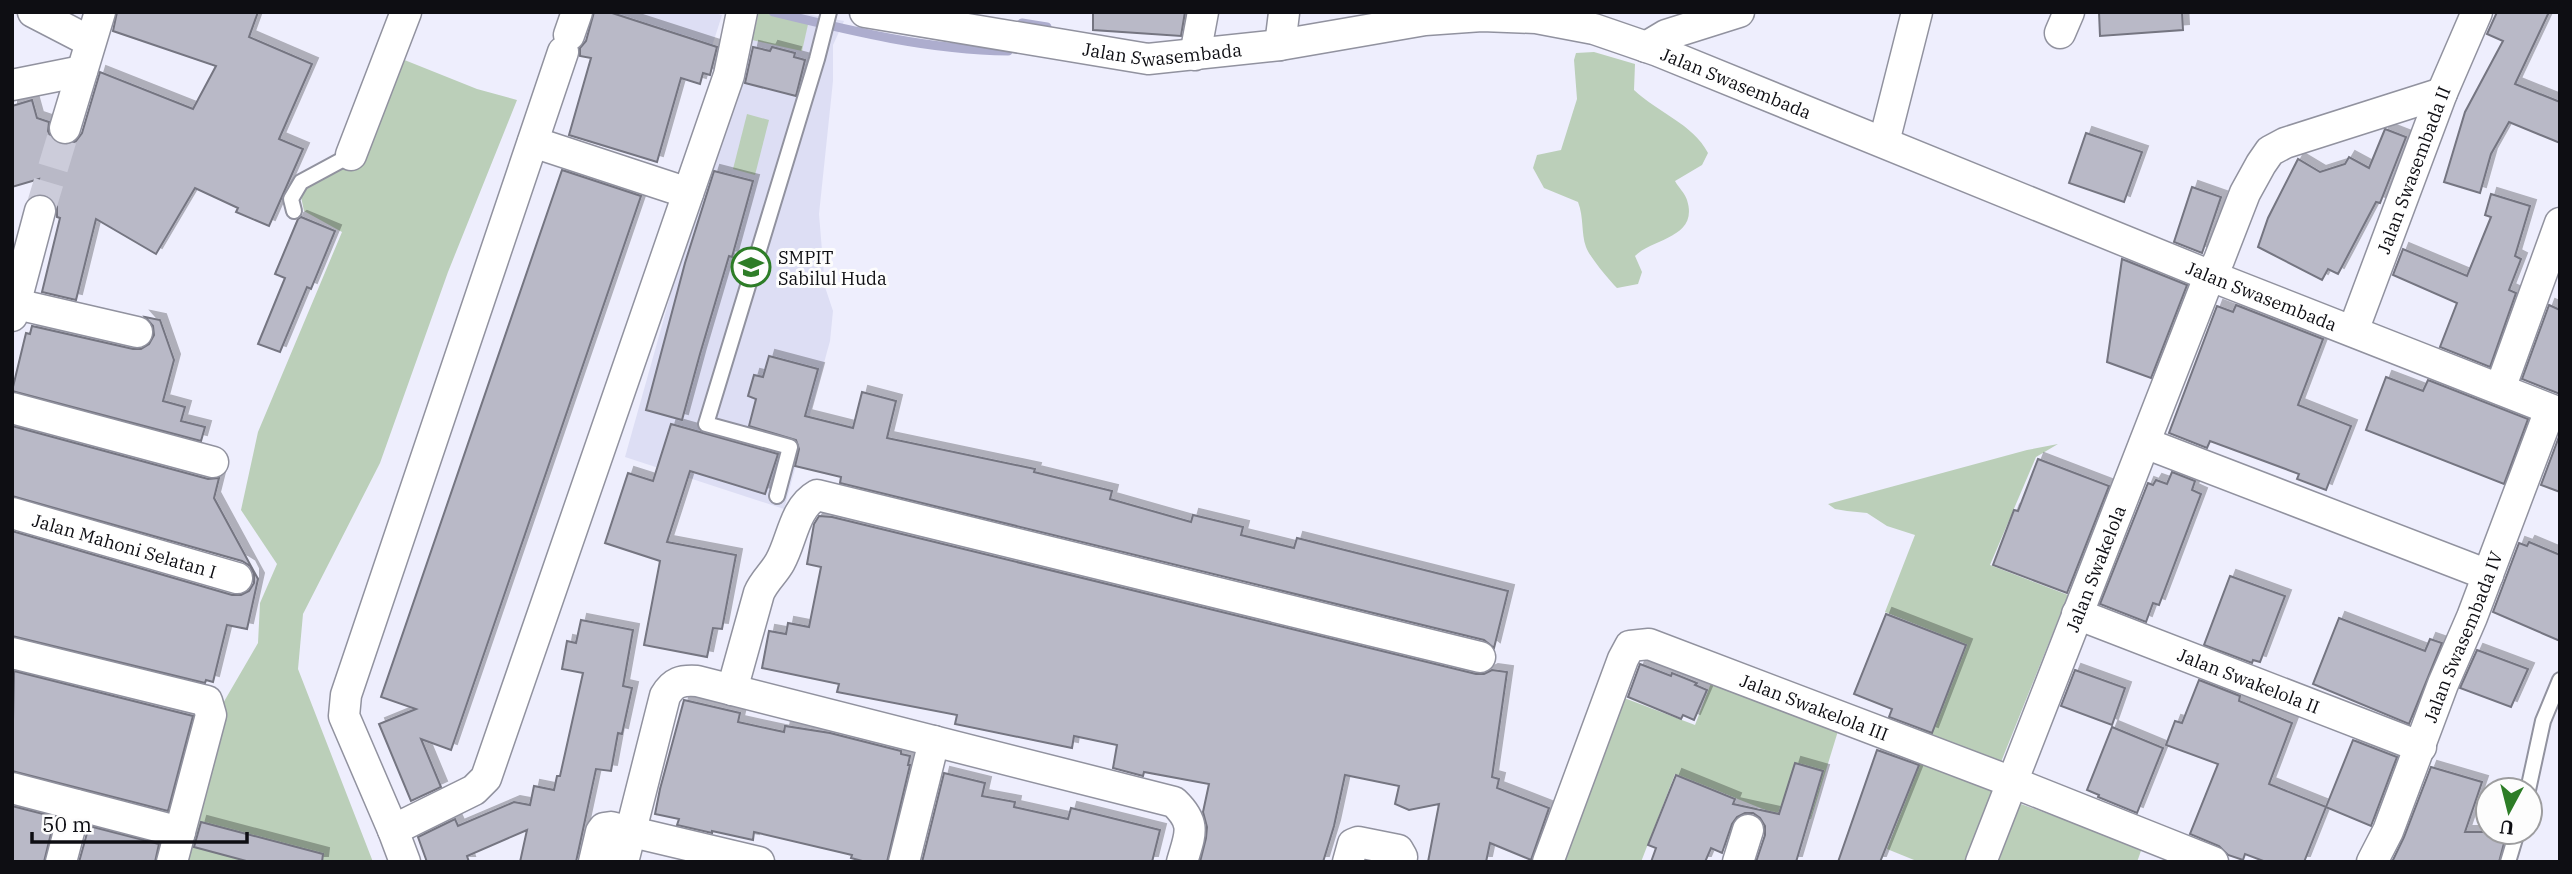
<svg xmlns="http://www.w3.org/2000/svg" width="2572" height="874" font-family="'IBM Plex Serif',serif">
	<style>
		.built { fill: #dddef4 }
		.green { fill: #bbcfb9 }
		.lines { fill: none; stroke-linecap: round; stroke-linejoin: round }
		.stream { stroke: #adadce; stroke-width: 9 }
		.building { fill: #b9b9c7; stroke: #747581; stroke-width: 2; filter: url(#shadow) }
		.minor-tunnel { stroke: #ccccda; stroke-width: 30; stroke-dasharray: 30 15; stroke-linecap: butt }
		.service-casing { stroke: #91929f; stroke-width: 18 }
		.minor-casing { stroke: #91929f; stroke-width: 33 }
		.service { stroke: #fff; stroke-width: 14 }
		.minor { stroke: #fff; stroke-width: 30 }
		.labels { text-anchor: middle; dominant-baseline: central; stroke-width: 6; stroke-linejoin: round; paint-order: stroke }
		.street-label { font-size: 18px; fill: #0e0e13; stroke: #fdfdfd }
		.poi-label { font-size: 18px; fill: #0e0e13; stroke: #fdfdfd; text-anchor: start }
	</style>
	<defs>
		<filter id="shadow"><feDropShadow dx="6" dy="-6" stdDeviation="0" flood-color="#0004"/></filter>
	</defs>
	<rect width="100%" height="100%" fill="#eeeefd"/>
	<g class="built">
		<path d="M590 12H711L722 15 700 84 579 46Z"/>
		<path d="M757 12H796L844 21 833 45V81L819 214 825 287 833 311 830 341 784 509 625 457 684 247Z"/>
	</g>
	<g class="green">
		<path d="M759 12H774L809 20 802 51 752 40Z"/>
		<path d="M1594 52 1635 64 1634 90C1657 112 1693 124 1708 153L1702 165 1675 181C1678 187 1685 193 1687 200 1699 238 1653 238 1635 256L1642 272 1638 284 1617 288C1609 280 1589 256 1586 247 1581 233 1584 217 1578 202L1544 188 1533 168 1537 155 1561 150 1577 99 1574 60 1576 53Z"/>
		<path d="M402 59 477 89 517 100 448 272 380 463 303 614 298 669 373 862H180L222 705 258 643 260 603 277 564 241 510 258 432 342 232 304 211 300 192 320 175 361 164Z"/>
		<path d="M747 114 769 120 755 175 733 169Z"/>
		<path d="M2058 444 2036 457 1990 565 2068 595 1999 767 1917 736 1923 722 1935 726 1967 645 1885 612 1915 535 1887 526 1867 513 1847 511 1835 509 1828 504 2027 450Z"/>
		<path d="M1713 678 1838 731 1811 819 1768 811 1675 774 1641 862H1559L1619 696 1695 725Z"/>
		<path d="M1924 753 1996 789 1969 862H1919L1887 849Z"/>
		<path d="M2018 803 2142 848 2137 862H1996Z"/>
	</g>
	<g class="lines">
		<g class="stream">
			<path d="M773 12C851 31 928 50 1008 51L1009 41"/>
			<path d="M1022 23 1047 27"/>
		</g>
	</g>
	<g class="building">
		<path d="M117 12H258L249 37 312 64 279 139 303 149 269 226 236 212 238 208 195 188 156 254 96 219 76 300 42 292 60 218 57 217V207L52 198 44 194H35L39 179 12 187V106L32 100 37 118 49 122 48 131 52 139 59 144 68 145 76 141 82 133 100 72 193 109 216 66 113 31Z"/>
		<path d="M594 12H609L717 47 710 75 703 73 700 84 681 78 657 162 569 135 591 58 580 56V48L586 41Z"/>
		<path d="M1093 12H1185L1181 36 1093 30Z"/>
		<path d="M2099 12H2182L2183 30 2100 36Z"/>
		<path d="M2497 12H2549L2515 84 2560 102V143L2509 122 2491 154 2480 193 2444 182 2465 112 2503 41 2487 34Z"/>
		<path d="M753 47 770 51 772 47 795 53 794 57 805 60 796 96 745 83Z"/>
		<path d="M2385 129 2406 137 2380 203 2376 202 2338 274 2328 269 2322 280 2258 247 2268 218 2298 159 2320 172 2345 164 2349 157 2369 168Z"/>
		<path d="M2086 133 2142 152 2124 202 2069 183Z"/>
		<path d="M562 170 641 196 451 750 421 739 441 787 411 801 379 724 416 709 381 697Z"/>
		<path d="M714 171 753 181 732 257 729 256 700 354 682 420 646 410 685 263Z"/>
		<path d="M2192 187 2221 197 2202 253 2174 242Z"/>
		<path d="M2491 194 2530 206 2515 256 2521 259 2509 290 2516 293 2490 367 2440 347 2457 303 2393 275 2403 249 2467 276 2491 217 2485 215Z"/>
		<path d="M301 217 335 231 311 289 307 287 280 352 258 344 285 278 275 274 298 219Z"/>
		<path d="M2122 259 2187 285 2151 378 2107 362Z"/>
		<path d="M2236 305 2323 339 2298 405 2351 426 2326 490 2297 479 2299 474 2210 441 2207 448 2169 433 2217 306 2233 312Z"/>
		<path d="M2549 305 2560 310V394L2522 379Z"/>
		<path d="M145 317 160 320 174 360 163 401 185 407 181 421 205 427 201 441 12 391 26 333 30 334 32 326 133 349H141L149 344 154 335 153 326Z"/>
		<path d="M769 356 818 369 805 416 853 428 862 392 896 401 887 438 1035 469 1034 472 1112 491 1110 499 1191 522 1193 515 1243 527 1241 535 1294 548 1297 538 1508 591 1494 648 1484 640 840 483 841 477 795 466 799 449 796 440 749 426 756 399 748 396 754 375 763 377Z"/>
		<path d="M2386 377 2423 391 2428 380 2528 419 2504 484 2366 430Z"/>
		<path d="M671 424 778 454 765 494 690 471 667 542 736 555 722 629 713 628 707 657 644 645 660 561 605 543 628 473 653 481Z"/>
		<path d="M12 426 208 479 219 478 214 498 258 579 247 629 227 625 213 682 206 680 205 683 12 636V531L232 595H241L249 591 254 583V574L250 566 242 561 12 496Z"/>
		<path d="M2560 434V492L2541 485Z"/>
		<path d="M2038 459 2109 486 2067 593 1993 565 2014 510 2018 511Z"/>
		<path d="M2172 472 2195 481 2192 490 2201 494 2159 605 2153 603 2146 622 2100 604 2148 483 2153 485 2156 480 2167 484Z"/>
		<path d="M819 516 832 517 1476 674H1484L1492 670 1507 672 1492 777 1499 779 1497 788 1549 808 1531 860 1490 843 1486 862H1428L1439 804 1409 810 1395 804 1399 786 1345 775 1334 826 1323 862H1200L1206 838 1207 827 1203 812 1209 784 1144 772 1143 776 1113 768 1117 745 1074 736 1072 748 955 724 957 715 837 692 839 684 762 668 769 631 786 634 788 623 809 627 821 567 807 564 814 524Z"/>
		<path d="M2529 542 2560 555V641L2493 612 2519 543 2527 546Z"/>
		<path d="M2230 576 2285 596 2260 662 2253 660 2252 663 2204 645Z"/>
		<path d="M1886 614 1966 645 1932 733 1889 717 1892 709 1854 694Z"/>
		<path d="M2339 618 2425 651 2430 639 2442 643 2409 724 2313 684Z"/>
		<path d="M581 620 633 630 623 686 632 688 622 734 618 733 611 771 596 769 576 862H520L527 830 467 856 469 862H427L418 837 455 819 458 826 514 802 530 805 534 786 554 790 557 776H560L583 673 562 669 567 641 576 643Z"/>
		<path d="M2477 650 2528 669 2511 707 2460 688Z"/>
		<path d="M1640 664 1671 676 1672 673 1697 683 1695 685 1707 690 1694 720 1683 715 1681 719 1628 697Z"/>
		<path d="M2075 670 2125 688 2112 725 2061 706Z"/>
		<path d="M14 671 193 716 168 811 12 771Z"/>
		<path d="M2199 680 2240 696 2239 701 2292 723 2269 784 2326 807 2353 740 2397 757 2371 826 2326 807 2304 862H2266L2245 854 2243 860 2228 855 2219 846 2190 834 2218 764 2166 745 2175 721 2182 723Z"/>
		<path d="M684 700 740 713 738 722 784 732 785 726 830 733 901 751V754L910 756 908 765H910L887 862H866L851 858 852 855 754 832 753 840 712 831V833L677 825 679 819 655 814 660 789Z"/>
		<path d="M2112 727 2163 748 2137 813 2098 797 2099 795 2087 790Z"/>
		<path d="M1877 750 1919 765 1880 862H1838Z"/>
		<path d="M1795 763 1823 771 1796 862H1756L1765 835V826L1760 818 1753 813H1745L1737 817 1732 824 1722 853 1711 848 1705 862H1651L1656 848 1648 845 1676 775 1735 799 1733 804 1779 814Z"/>
		<path d="M2431 767 2482 782 2465 832H2507L2499 862H2392L2404 837Z"/>
		<path d="M944 773 985 783 982 796 1015 802 1014 807 1068 819 1071 808 1160 830 1152 862H922Z"/>
		<path d="M12 806 55 817 44 862H12Z"/>
		<path d="M201 822 323 854 322 862H250L194 847Z"/>
		<path d="M89 826 159 844 155 862H79Z"/>
	</g>
	<g class="lines">
		<path class="minor-tunnel" d="M40 211 65 128"/>
		<defs>
			<g id="service">
				<path d="M294 211 291 199 301 182 351 155"/>
				<path d="M777 496 790 447 706 424 817 59 829 12"/>
				<path d="M2528 790 2543 721 2560 680"/>
				<path d="M2508 862 2517 832"/>
			</g>
			<g id="minor">
				<path d="M33 12 89 41"/>
				<path id="s1" d="M865 12 1148 59 1280 45 1425 20 1482 16 1536 18 1594 29 1658 51 2211 276 2560 413"/>
				<path d="M2060 33 2069 12"/>
				<path d="M569 35 577 12"/>
				<path d="M1280 45 1284 13"/>
				<path d="M1646 47 1666 35 1739 12"/>
				<path d="M563 52 346 695 344 716 393 830 474 790 486 778 729 75 742 12"/>
				<path d="M1195 55 1203 12"/>
				<path d="M12 85 82 71"/>
				<path d="M65 128 100 12"/>
				<path d="M533 142 688 193"/>
				<path d="M1884 142 1917 12"/>
				<path d="M351 155 406 12"/>
				<path d="M16 304 137 332"/>
				<path d="M12 316 40 211"/>
				<path id="s2" d="M2353 331 2442 93 2477 12"/>
				<path d="M2500 389 2560 223"/>
				<path d="M12 408 213 462"/>
				<path d="M2145 443 2488 575"/>
				<path id="s3" d="M12 513 237 578"/>
				<path id="s4" d="M2077 614 2421 747"/>
				<path d="M12 653 207 701 211 715 172 862"/>
				<path d="M732 690 759 593C764 581 774 573 780 562 792 541 794 508 817 495L1480 657"/>
				<path d="M12 788 180 832"/>
				<path d="M393 830 405 862"/>
				<path d="M61 862 76 805"/>
				<path d="M594 862 601 832 604 828 611 827 759 862"/>
				<path d="M623 862 665 696C673 682 681 680 697 681L1174 802C1197 824 1190 834 1182 862"/>
				<path d="M904 862 934 741"/>
				<path d="M1348 862 1353 844 1358 842 1398 850 1402 857 1401 862"/>
				<path id="s5" d="M1548 862 1623 659 1630 646 1649 644 2012 782 2213 862"/>
				<path d="M1738 862 1748 830"/>
				<path id="s6" d="M1981 862 2204 290 2219 260 2245 193 2261 164 2270 151 2285 143 2442 93"/>
				<path id="s7" d="M2372 862 2388 831 2443 684 2472 617 2550 410"/>
			</g>
		</defs>
		<use href="#service" class="service-casing"/>
		<use href="#minor" class="minor-casing"/>
		<use href="#service" class="service"/>
		<use href="#minor" class="minor"/>
	</g>
	<defs>
		<symbol id="school-ring" viewBox="-11 -11 22 22"><circle r="9.5" fill="#fdfdfd" stroke="#2d7d27" stroke-width="1.5"/><path d="M0-5L7-2L0 1L-7-2ZM-4 1L0 2.5L4 1V4Q0 6-4 4Z" fill="#2d7d27"/></symbol>
	</defs>
	<g fill-rule="evenodd">
		<use href="#school-ring" x="729" y="245" width="44" height="44"/>
	</g>
	<g class="labels">
		<g class="street-label">
			<text stroke="none"><textPath href="#s1" startOffset="301">Jalan Swasembada</textPath></text>
			<text stroke="none"><textPath href="#s1" startOffset="889">Jalan Swasembada</textPath></text>
			<text stroke="none"><textPath href="#s2" startOffset="172">Jalan Swasembada II</textPath></text>
			<text stroke="none"><textPath href="#s1" startOffset="1456">Jalan Swasembada</textPath></text>
			<text stroke="none"><textPath href="#s3" startOffset="117">Jalan Mahoni Selatan I</textPath></text>
			<text stroke="none"><textPath href="#s6" startOffset="315">Jalan Swakelola</textPath></text>
			<text stroke="none"><textPath href="#s7" startOffset="243">Jalan Swasembada IV</textPath></text>
			<text stroke="none"><textPath href="#s4" startOffset="184">Jalan Swakelola II</textPath></text>
			<text stroke="none"><textPath href="#s5" startOffset="427">Jalan Swakelola III</textPath></text>
		</g>
		<g class="poi-label">
			<text x="778" y="257">SMPIT<tspan x="778" dy="21">Sabilul Huda</tspan></text>
		</g>
	</g>
	<rect width="2572" height="874" fill="none" stroke="#0e0e13" stroke-width="28"/>
	<g transform="translate(2509 811) rotate(187)"><circle r="33" fill="#fdfdfd" stroke="#9d9d9f" stroke-width="2"/>
	<path d="M0-5L12 26L0 18L-12 26Z" fill="#2d7d27"/>
	<text y="-10" font-size="19" font-weight="bold" text-anchor="middle" fill="#0e0e13">U</text>
	</g>
	<path d="M32 832v10h215v-10" fill="none" stroke="#0e0e13" stroke-width="3.5"/>
	<text x="42" y="832" font-size="21" fill="#0e0e13" stroke="#fdfdfd" stroke-width="5" paint-order="stroke">50 m</text>
</svg>
